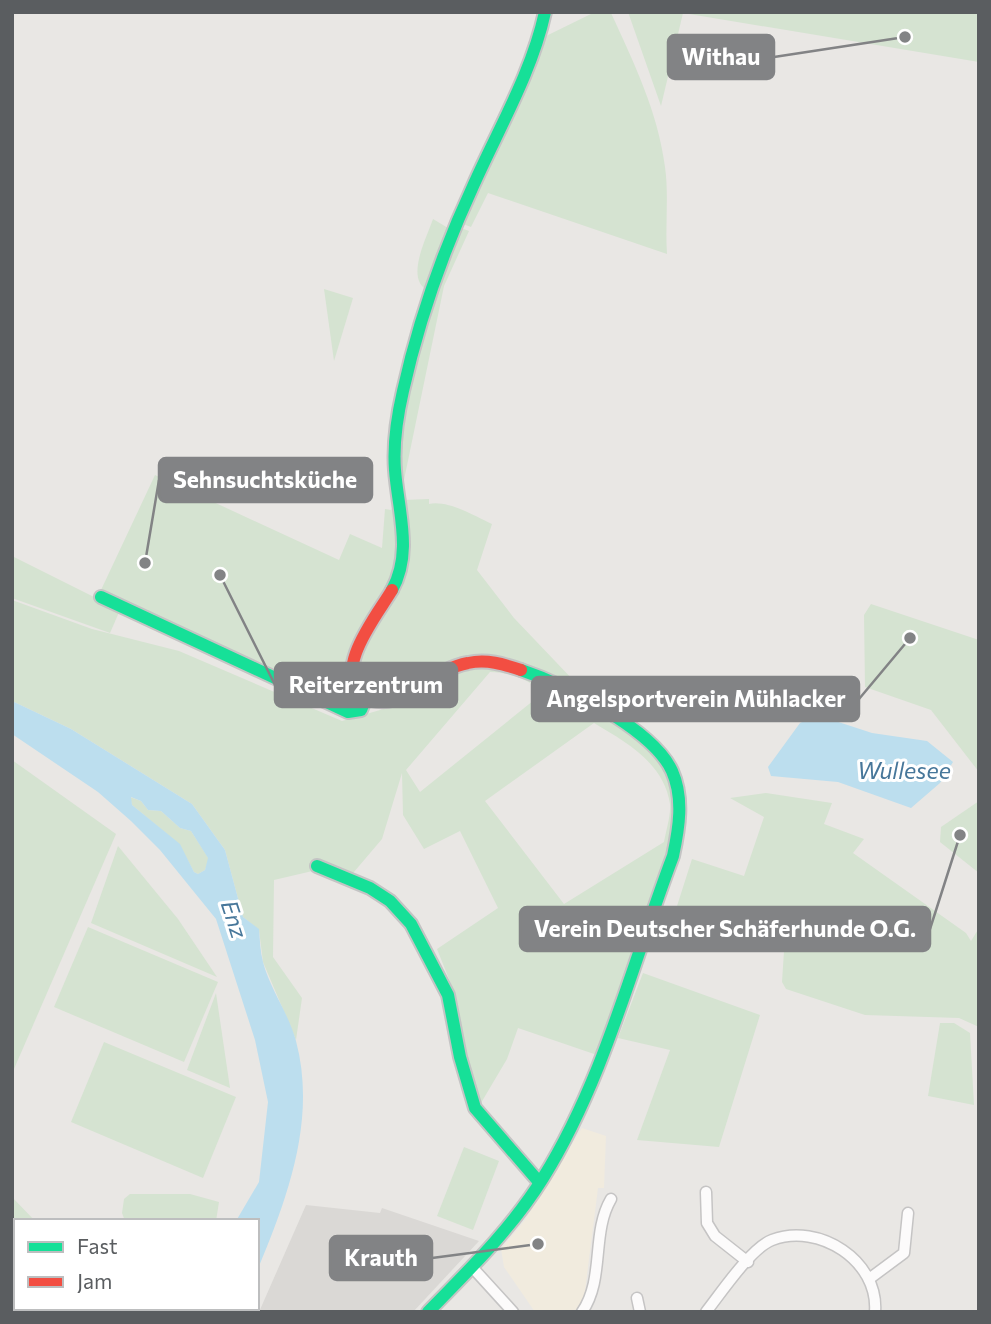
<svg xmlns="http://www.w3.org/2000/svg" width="991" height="1324" font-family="Commissioner,sans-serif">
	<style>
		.commercial { fill: #f1ebde }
		.industrial { fill: #dad8d5 }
		.green { fill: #d5e3d1; fill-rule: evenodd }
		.water { fill: #bcdeee; fill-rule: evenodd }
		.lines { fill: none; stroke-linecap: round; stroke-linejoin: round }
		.street-casing { stroke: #c5c4c4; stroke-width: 13 }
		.fast-casing { stroke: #c4c4c4; stroke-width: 16 }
		.jam-casing { stroke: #c4c4c4; stroke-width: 16 }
		.street { stroke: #fcfbfb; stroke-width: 10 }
		.fast { stroke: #16e098; stroke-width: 12 }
		.jam { stroke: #f24e42; stroke-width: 12 }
		.labels { text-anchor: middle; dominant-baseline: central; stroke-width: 6; stroke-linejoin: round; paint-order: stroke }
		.water-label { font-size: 23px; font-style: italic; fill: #47779a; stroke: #fff }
		.leader { fill: none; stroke: #828385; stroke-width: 2.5 }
		.callout-dot { fill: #828385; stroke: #fff; stroke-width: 2.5 }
		.callout { fill: #828385; stroke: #828385; stroke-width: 2.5 }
		.callout-label { font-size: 23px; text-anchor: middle; font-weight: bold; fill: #fff }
	</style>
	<rect width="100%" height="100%" fill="#e9e7e4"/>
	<path class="commercial" d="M582 1128 606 1136 604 1188H598L584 1299 574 1312H535L504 1267 501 1249 525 1220Z"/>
	<path class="industrial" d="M306 1205 380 1213 382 1208 479 1241 413 1312H259Z"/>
	<g class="green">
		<path d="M595 12 611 13C634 63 658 112 665 167 669 195 665 226 667 254L488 193 471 227 463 224 544 37Z"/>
		<path d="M628 12H979V62L683 13 661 106Z"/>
		<path d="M433 219 448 228 427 290C405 278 427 237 433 219Z"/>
		<path d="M461 228 469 231 444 286 404 480 403 500 429 499V504C448 500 475 516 492 524L477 570 514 618 596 704 489 658 385 697C320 682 390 617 399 588 401 579 399 565 399 556 398 522 396 488 398 454 403 379 432 297 461 228Z"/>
		<path d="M324 289 353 298 334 361Z"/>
		<path d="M155 475 339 560 350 534 382 548 385 509 391 510 395 505C398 528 403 554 394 576 383 601 324 670 354 693L351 702 339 700 337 705 282 676 101 590Z"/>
		<path d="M12 556 120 610 110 633 12 598Z"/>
		<path d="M12 600 92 629 179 651 342 721 394 706 453 670 492 666 538 680 622 728 647 746 667 772 675 801 672 841 597 1055 518 1028 507 1059 478 1108 451 984 437 949 498 908 460 831 424 849 403 815 402 773 382 839 348 879 321 869 274 880 273 957 302 998 296 1040 263 962 259 930 243 917 225 850 192 804 71 729 12 701ZM490 672C510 672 529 680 544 692L420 792 406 770ZM594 723C626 742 664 763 670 804 671 815 666 831 664 842L564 904 485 801Z"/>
		<path d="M871 604 979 640V772L931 710 865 687 864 615Z"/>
		<path d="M12 760 116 834 14 1069 12 1067Z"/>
		<path d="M766 793 832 803 824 824 864 839 853 853 966 933 971 941 979 928V1027L959 1018 865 1015 786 989 782 982 784 951 683 915 677 906 692 859 744 876 764 817 730 798Z"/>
		<path d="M130 797 141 801 148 810 161 811 180 828 191 831 209 859 205 870 198 874 194 872 179 844 132 805Z"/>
		<path d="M979 801V873L940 842 941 827Z"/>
		<path d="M118 846 178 919 217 977 91 923Z"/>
		<path d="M88 927 218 982 184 1062 54 1007Z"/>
		<path d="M643 973 760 1015 719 1147 637 1140 670 1050 618 1038Z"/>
		<path d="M216 993 230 1088 187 1070Z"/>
		<path d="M940 1023H954L970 1033 974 1105 928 1096Z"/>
		<path d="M104 1042 236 1097 203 1178 71 1122Z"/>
		<path d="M464 1147 499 1161 473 1230 437 1216Z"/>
		<path d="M130 1194H190L219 1202 216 1221H125L122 1213 124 1199Z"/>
		<path d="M12 1197 35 1221H16V1257L12 1253Z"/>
	</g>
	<g class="water">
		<path d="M12 701 71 729 192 804 225 850 243 917 259 929C260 940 260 951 263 962 270 989 289 1014 296 1041 317 1120 287 1199 257 1271V1221H236L259 1182 268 1102 255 1040 216 919 160 850 131 821 98 792 12 734ZM131 797 141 801 148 810 161 811 180 828 191 831 208 858 205 870 198 874 194 872 180 844 132 805Z"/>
		<path d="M817 715 872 733 927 741 953 762 940 783 911 808 838 782 771 776 768 767 800 723Z"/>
	</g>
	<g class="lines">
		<defs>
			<g id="street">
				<path d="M706 1192 707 1223 715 1236 748 1262"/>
				<path d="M472 1267 513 1312"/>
				<path d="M869 1279 904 1253 908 1213"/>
				<path d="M637 1298 640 1312"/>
				<path d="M582 1312C605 1279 591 1233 611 1199"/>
				<path d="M706 1312C721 1293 751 1248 772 1240 819 1222 879 1261 875 1312"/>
			</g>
			<g id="fast">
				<path d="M392 590C413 552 398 511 395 470 393 444 397 417 403 391 419 319 443 251 474 184 499 128 532 72 545 12"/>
				<path d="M101 597 348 712 361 710 366 698"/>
				<path d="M317 866 370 888 390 901 411 924 448 995 460 1057 475 1108 539 1182"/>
				<path d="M428 1312C469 1270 512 1228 543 1178 604 1080 632 964 673 856 679 828 684 798 672 771 653 729 563 684 521 670"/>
			</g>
			<path id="jam" d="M392 590C378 614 330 672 364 696 373 702 385 702 395 699 421 689 440 668 468 663 487 659 503 664 521 670"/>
		</defs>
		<use href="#street" class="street-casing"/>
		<use href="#fast" class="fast-casing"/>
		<use href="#jam" class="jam-casing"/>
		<use href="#street" class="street"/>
		<use href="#fast" class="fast"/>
		<use href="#jam" class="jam"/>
	</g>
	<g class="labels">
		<g class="water-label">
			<text x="904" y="770">Wullesee</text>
			<text transform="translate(235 919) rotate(72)">Enz</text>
		</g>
	</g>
	<path class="leader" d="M905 37L774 57M145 563L159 480M220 575L275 685M910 638L859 699M960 835L930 929M538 1244L432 1258"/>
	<g class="callout-dot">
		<circle cx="905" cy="37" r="7"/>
		<circle cx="145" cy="563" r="7"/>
		<circle cx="220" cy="575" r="7"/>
		<circle cx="910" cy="638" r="7"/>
		<circle cx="960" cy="835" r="7"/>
		<circle cx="538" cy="1244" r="7"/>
	</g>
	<g class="callout">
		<rect x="668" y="35" width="106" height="44" rx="7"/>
		<rect x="159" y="458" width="213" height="44" rx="7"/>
		<rect x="275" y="663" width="182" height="44" rx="7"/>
		<rect x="532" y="677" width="327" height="44" rx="7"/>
		<rect x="520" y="907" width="410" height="44" rx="7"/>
		<rect x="330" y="1236" width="102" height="44" rx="7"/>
	</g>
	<g class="callout-label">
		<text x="721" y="65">Withau</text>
		<text x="265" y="488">Sehnsuchtsküche</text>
		<text x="366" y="693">Reiterzentrum</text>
		<text x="696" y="707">Angelsportverein Mühlacker</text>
		<text x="725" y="937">Verein Deutscher Schäferhunde O.G.</text>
		<text x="381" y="1266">Krauth</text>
	</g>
	<rect width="991" height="1324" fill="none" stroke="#5a5d60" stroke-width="28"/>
	<rect x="14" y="1219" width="245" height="91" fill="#ffffff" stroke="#bdbebf" stroke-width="2"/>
	<rect x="28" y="1242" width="35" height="10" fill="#16e098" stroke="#bdbebf" stroke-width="2"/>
	<text x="77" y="1254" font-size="21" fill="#5a5d60">Fast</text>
	<rect x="28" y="1277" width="35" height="10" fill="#f24e42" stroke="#bdbebf" stroke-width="2"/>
	<text x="77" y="1289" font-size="21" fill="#5a5d60">Jam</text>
</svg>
